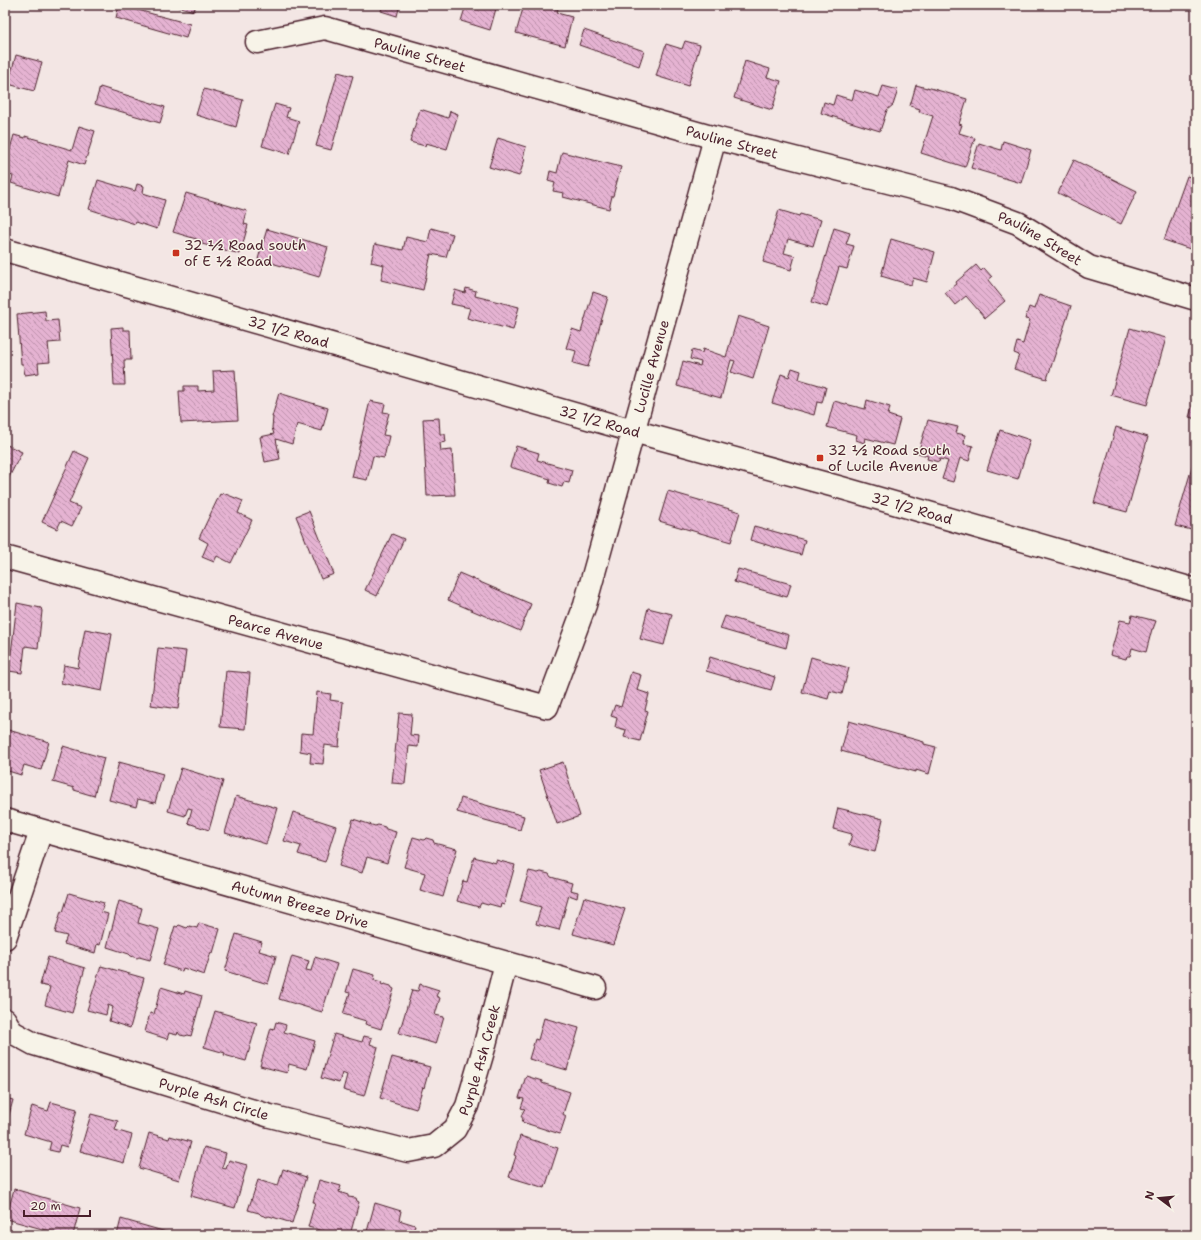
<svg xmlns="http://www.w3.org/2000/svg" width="1201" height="1240" font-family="'Shantell Sans',sans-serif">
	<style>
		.building { fill: url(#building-back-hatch); stroke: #4a1f2b }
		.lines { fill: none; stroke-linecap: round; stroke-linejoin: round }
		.minor-casing { stroke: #4a1f2b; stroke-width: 25 }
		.minor { stroke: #f7f3e8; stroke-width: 22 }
		.poi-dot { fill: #c8321e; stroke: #f7f3e8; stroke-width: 1.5 }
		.labels { text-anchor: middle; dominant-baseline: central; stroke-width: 3; stroke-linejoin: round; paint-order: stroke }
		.street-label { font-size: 14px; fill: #4a1f2b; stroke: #f7f3e8 }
		.poi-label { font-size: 14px; fill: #4a1f2b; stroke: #f7f3e8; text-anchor: start }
	</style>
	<defs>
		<pattern id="building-back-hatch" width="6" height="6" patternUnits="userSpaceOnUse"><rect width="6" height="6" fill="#e5b3d2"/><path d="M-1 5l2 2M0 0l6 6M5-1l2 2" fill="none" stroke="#bc91ab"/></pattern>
	</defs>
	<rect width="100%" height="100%" fill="#f3e6e4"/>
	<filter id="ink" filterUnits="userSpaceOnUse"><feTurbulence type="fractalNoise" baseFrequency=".025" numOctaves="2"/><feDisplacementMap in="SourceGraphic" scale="8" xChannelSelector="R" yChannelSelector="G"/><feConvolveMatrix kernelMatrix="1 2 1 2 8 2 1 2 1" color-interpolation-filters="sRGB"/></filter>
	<g filter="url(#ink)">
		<g class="building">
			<path d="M119 5 190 24 186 38 116 18Z"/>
			<path d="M173 5H196L194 11Z"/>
			<path d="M383 5H400L397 16 381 11Z"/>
			<path d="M466 5H497L490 30 461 21Z"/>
			<path d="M524 5 540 9 542 5 558 9 557 13 572 17 565 46 516 33Z"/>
			<path d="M584 30 644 51 639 66 579 45Z"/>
			<path d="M685 41 700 45 688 86 656 76 666 44 682 49Z"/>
			<path d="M16 55 42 62 34 91 8 84Z"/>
			<path d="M745 61 770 69 767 77 781 81 772 110 734 98Z"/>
			<path d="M338 72 353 76 331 150 316 146Z"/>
			<path d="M916 85 927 88V87L967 99 959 124 962 125 959 133 975 138 965 167 921 153 933 116 919 112 920 109 910 106Z"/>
			<path d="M883 86 898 90 893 105 887 110 880 131 821 113 824 102 833 105 836 95 852 100 855 90 879 97Z"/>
			<path d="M100 87 165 107 160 123 95 104Z"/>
			<path d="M204 89 243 100 236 127 196 115Z"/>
			<path d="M275 104 289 108 286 117 299 121 289 154 262 146Z"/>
			<path d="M420 109 448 118 450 111 458 114 447 149 426 143 425 146 410 142Z"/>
			<path d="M79 126 95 131 84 165 69 160 58 197 11 183 13 176 5 174V166L14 135 25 138V136L72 150Z"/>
			<path d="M498 138 526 147 523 158 525 159 519 176 489 167Z"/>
			<path d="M1003 141 1031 150 1021 183 971 168 979 143 1001 150Z"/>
			<path d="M562 152 621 167 613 196H612L609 209 563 197 564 193 553 191 555 183 548 181 550 171 557 173Z"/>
			<path d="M1074 160 1137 191 1121 224 1058 193Z"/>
			<path d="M1187 176 1196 179V251L1164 240Z"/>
			<path d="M98 180 135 191 137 184 144 186 143 193 165 200 157 229 136 222 135 224 89 209Z"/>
			<path d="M186 193 247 211 244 224 248 225 240 254 202 244 203 241 173 232Z"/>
			<path d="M779 210 799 216 800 214 821 220 813 246 788 239 784 253 795 256 791 270 763 262Z"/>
			<path d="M431 228 453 234 446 257 431 254 423 290 381 280 384 265 371 262 375 244 403 250 406 237 428 242Z"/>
			<path d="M834 228 850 233 846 244 854 246 847 269 839 267 827 307 812 302Z"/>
			<path d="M267 229 328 247 319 277 258 259Z"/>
			<path d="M891 239 935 252 927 282 913 278 911 285 881 276Z"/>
			<path d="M976 265 981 271 984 268 992 277 988 280 1005 301 985 318 966 296 955 305 945 293 957 284 956 282Z"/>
			<path d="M466 288 476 291 475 296 519 307 513 330 467 318 470 308 451 304 455 290 465 293Z"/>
			<path d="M593 292 608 297 588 367 573 363 576 351 566 348 572 329 581 332Z"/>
			<path d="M1039 295 1071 306 1047 379 1014 369 1019 355 1014 353 1017 342 1023 344 1030 320 1025 319 1029 307 1034 309Z"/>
			<path d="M45 311 46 321 58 320 60 342 48 343 50 362 38 363 39 373 25 375 23 364H21L17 314Z"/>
			<path d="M738 316 769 326 753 379 731 372 735 361 731 360 721 398 677 386 683 361 700 366 701 362 690 359 692 350 702 353 703 349 726 357Z"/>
			<path d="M123 327V330H130L131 360H124L125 385H114L111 328Z"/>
			<path d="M1130 328 1166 338 1147 405 1111 395Z"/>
			<path d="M792 368 801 371 799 379 826 387 822 403 817 402 814 415 772 403 781 374 789 377Z"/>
			<path d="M235 370 238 420 181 423 179 391H184V386H198V391L214 390 213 371Z"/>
			<path d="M279 393 328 408 322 431 297 424 292 444 276 439 280 459 265 462 260 437 274 434 272 428 273 417H272Z"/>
			<path d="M1196 395V419L1189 417Z"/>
			<path d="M867 400 890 407 888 415 900 419 893 445 865 438 864 443 856 440 857 435 827 427 834 401 865 409Z"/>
			<path d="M370 401 385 404 383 412 389 413 383 435 389 436 384 458 373 456 367 480 352 477Z"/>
			<path d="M439 418 440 434H445L446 442 440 443 441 451 452 450 455 495 427 496 423 419Z"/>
			<path d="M928 420 958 427 956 433 965 435 964 444 973 446 969 461 960 458 953 482 942 479 948 461 940 459 939 462 927 459 928 456 918 453Z"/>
			<path d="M1116 427 1148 437 1127 512 1094 503Z"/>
			<path d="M1000 430 1030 440 1018 479 987 470Z"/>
			<path d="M5 444 22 452 5 485Z"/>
			<path d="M516 446 539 453 537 460 572 470 569 483 564 482 562 487 549 483 550 479 510 467Z"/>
			<path d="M74 451 89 458 69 503 81 508 72 526 61 521 57 529 42 522Z"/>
			<path d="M1196 453V531L1175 526Z"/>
			<path d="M668 491 740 512 731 542 659 521Z"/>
			<path d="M223 493 243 501 238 513 252 520 231 563 217 556 214 562 202 557 208 543 199 538 220 494 222 495Z"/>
			<path d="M309 511 334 574 321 579 296 516Z"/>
			<path d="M754 526 805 540 801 555 750 540Z"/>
			<path d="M392 534 404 539 377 596 365 590Z"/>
			<path d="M738 569 791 584 787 597 734 582Z"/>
			<path d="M459 573 531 604 520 631 448 600Z"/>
			<path d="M17 603 41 608 42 611 38 648 25 646 22 673 9 671Z"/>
			<path d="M648 608 672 614 664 645 640 639Z"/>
			<path d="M1132 615 1156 621 1153 629H1152L1146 652 1132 648 1130 656H1127L1126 659 1110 655 1120 620 1130 622Z"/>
			<path d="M725 616 789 635 786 648 720 629Z"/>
			<path d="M85 629 112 634 102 691 61 683 64 665 78 668Z"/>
			<path d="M158 648 186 651 178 709 151 705Z"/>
			<path d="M710 657 775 677 771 690 706 671Z"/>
			<path d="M811 657 849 668 842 694 830 691 828 699 802 692Z"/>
			<path d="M226 671 250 673 245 729 220 727Z"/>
			<path d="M631 672 641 675 637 690 649 694 645 710 648 711 640 741 624 737 626 730 615 727 617 718 611 716 615 705 621 707Z"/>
			<path d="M317 692 331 694 330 700 343 702 339 747 325 745 323 764 310 763 311 753 300 751 301 733 313 734Z"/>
			<path d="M399 713 412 714 410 735 419 736 418 747 409 746 405 784 392 783Z"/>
			<path d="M849 721 924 742V744L936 747 929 774 916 770V772L841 751Z"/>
			<path d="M5 729 49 742 41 770 24 765 21 775 5 770Z"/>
			<path d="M63 746 104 758 94 796 74 790V788L53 782Z"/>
			<path d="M119 762 163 774 155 803 138 799 136 807 109 800Z"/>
			<path d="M563 762 580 816 557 824 539 770Z"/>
			<path d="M181 768 223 781 209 830 188 823 192 809 188 808 185 816 168 811Z"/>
			<path d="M236 796 277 808 266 844 246 838V839L225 833Z"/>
			<path d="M461 798 524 816 520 830 457 812Z"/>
			<path d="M838 808 883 819 875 852 849 845 852 834 833 829Z"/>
			<path d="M293 812 336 826 325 862 298 854 301 846 284 841Z"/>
			<path d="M353 819 375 826 378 825 385 827 386 829 396 832 387 863 367 857 362 873 339 866Z"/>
			<path d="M413 837 424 840 426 838 433 840 434 843 457 849 443 897 420 890 425 873 404 867Z"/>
			<path d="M474 857 496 863V860L515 865 504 905 501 904 500 907 489 904 488 905 481 903 479 907 457 901 463 881 467 882Z"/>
			<path d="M529 871 538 873 541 872 549 874 551 877 572 883 570 890 578 892 577 898 569 895 559 930 536 924 541 907 520 901Z"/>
			<path d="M69 893 104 903 101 912 108 914 100 945 97 944 95 953 64 944 67 936 55 933 61 911 63 912Z"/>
			<path d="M584 897 625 909 613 945 573 934Z"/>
			<path d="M119 901 142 908 138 923 159 929 150 960 139 957 137 958 131 956 129 954 107 947Z"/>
			<path d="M199 923 220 929 213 953 211 952 204 975 183 968 182 971 163 965 175 926 177 927 179 925 187 928 189 926 197 928Z"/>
			<path d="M236 934 262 942 259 951 276 956 268 984 225 971Z"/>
			<path d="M292 956 309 961 306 970 311 971 315 957 337 964 322 1012 279 999Z"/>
			<path d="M48 957 85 968 72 1013 45 1005 50 987 40 985Z"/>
			<path d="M101 966 144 978 130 1028 109 1021 113 1007 108 1005 106 1015 87 1010Z"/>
			<path d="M353 969 375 975 374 980 382 982 381 984 383 985 384 984 391 986 392 988 394 989 381 1029 365 1024 366 1021 343 1014 350 993 346 992Z"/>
			<path d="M420 984 439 990 436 996 440 998 435 1015 444 1017 436 1044 399 1033 412 990 418 991Z"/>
			<path d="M161 987 184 994 185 991 202 996 191 1036 188 1035 185 1036 180 1035 178 1032 177 1035 169 1033 167 1039 145 1032 150 1013 154 1014Z"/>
			<path d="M215 1011 257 1023 246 1061 224 1055 225 1053 204 1047Z"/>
			<path d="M544 1018 579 1028 567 1070 529 1059 535 1039 538 1040Z"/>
			<path d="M276 1022 286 1025 284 1032 315 1041 307 1069 289 1064 287 1073 260 1066 271 1028 274 1029Z"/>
			<path d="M334 1034 362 1042 364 1036 372 1038 370 1044 378 1047 364 1096 343 1090 347 1075 342 1073 339 1083 321 1078Z"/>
			<path d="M392 1057 430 1067 424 1088 423 1087 416 1109 380 1098Z"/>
			<path d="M526 1076 542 1081V1083L570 1092 563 1114 566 1116 560 1134 522 1122 523 1119 521 1116 524 1110 525 1109 521 1108 524 1099 519 1098Z"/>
			<path d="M5 1098 13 1100 5 1130Z"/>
			<path d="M51 1102 77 1109 67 1147 60 1145 58 1152 49 1150 51 1142 24 1134 32 1106 48 1111Z"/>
			<path d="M91 1114 118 1121 115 1130 132 1135 124 1163 80 1151Z"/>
			<path d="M149 1133 169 1139 170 1136 191 1142 179 1180 139 1168Z"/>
			<path d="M520 1136 558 1148 545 1188 509 1177 516 1156 514 1155Z"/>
			<path d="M204 1147 226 1153 222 1168 226 1169 229 1160 247 1165 235 1208 191 1196Z"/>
			<path d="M283 1169 306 1177 292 1223 269 1216 267 1217 261 1215 259 1213 248 1210 258 1180 278 1186Z"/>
			<path d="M319 1180 341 1186 339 1192 348 1195V1197L356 1198 357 1201 359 1202 350 1235H330L331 1233 308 1227 315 1202H313Z"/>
			<path d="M14 1189 80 1208 73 1235H64L6 1219Z"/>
			<path d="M375 1203 401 1211 399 1220 415 1225 412 1235H366Z"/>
			<path d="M121 1219 177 1235H117Z"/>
		</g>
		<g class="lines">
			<defs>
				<g id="minor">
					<path id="s1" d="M257 42 325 28 715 138 951 198 1018 223 1089 267 1196 299"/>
					<path id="s2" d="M5 250 633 431 842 488 1196 590"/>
					<path id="s3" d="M5 557 547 707 585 605 715 138"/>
					<path id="s4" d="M5 820 595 988"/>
					<path d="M5 938 41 831"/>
					<path id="s5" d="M5 1020 12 1032 34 1044 270 1116 408 1151 434 1146 455 1129 467 1106 484 1048 506 963"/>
				</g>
			</defs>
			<use href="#minor" class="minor-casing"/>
			<use href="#minor" class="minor"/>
		</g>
	</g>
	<g class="poi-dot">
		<rect x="172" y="249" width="8" height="8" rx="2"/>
		<rect x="816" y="454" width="8" height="8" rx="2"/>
	</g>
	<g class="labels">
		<g class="street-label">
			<text stroke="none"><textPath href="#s1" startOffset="168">Pauline Street</textPath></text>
			<text stroke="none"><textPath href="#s1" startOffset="492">Pauline Street</textPath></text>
			<text stroke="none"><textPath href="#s1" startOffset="816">Pauline Street</textPath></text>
			<text stroke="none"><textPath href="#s2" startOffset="295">32 1/2 Road</textPath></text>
			<text stroke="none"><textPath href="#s3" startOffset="919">Lucille Avenue</textPath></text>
			<text stroke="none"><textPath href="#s2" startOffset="619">32 1/2 Road</textPath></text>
			<text stroke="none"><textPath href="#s2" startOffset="943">32 1/2 Road</textPath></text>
			<text stroke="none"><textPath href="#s3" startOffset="281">Pearce Avenue</textPath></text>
			<text stroke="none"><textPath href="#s4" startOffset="307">Autumn Breeze Drive</textPath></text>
			<text stroke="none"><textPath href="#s5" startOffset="555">Purple Ash Creek</textPath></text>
			<text stroke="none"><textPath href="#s5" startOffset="227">Purple Ash Circle</textPath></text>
		</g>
		<g class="poi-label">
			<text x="184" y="245">32 ½ Road south<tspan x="184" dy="16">of E ½ Road</tspan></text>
			<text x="828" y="450">32 ½ Road south<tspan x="828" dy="16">of Lucile Avenue</tspan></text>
		</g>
	</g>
	<rect width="1201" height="1240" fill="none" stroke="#f7f3e8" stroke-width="20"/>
	<rect x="10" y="10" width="1181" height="1220" fill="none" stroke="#4a1f2b" stroke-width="1.5" filter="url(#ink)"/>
	<g transform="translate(1159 1198) rotate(286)" stroke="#f7f3e8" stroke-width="3" paint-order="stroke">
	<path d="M0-3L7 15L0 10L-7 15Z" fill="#4a1f2b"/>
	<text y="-6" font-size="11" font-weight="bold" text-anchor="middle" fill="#4a1f2b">N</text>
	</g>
	<path d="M24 1210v6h66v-6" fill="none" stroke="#4a1f2b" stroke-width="2"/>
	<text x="30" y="1210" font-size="12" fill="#4a1f2b" stroke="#f7f3e8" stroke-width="3" paint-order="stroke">20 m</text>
</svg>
